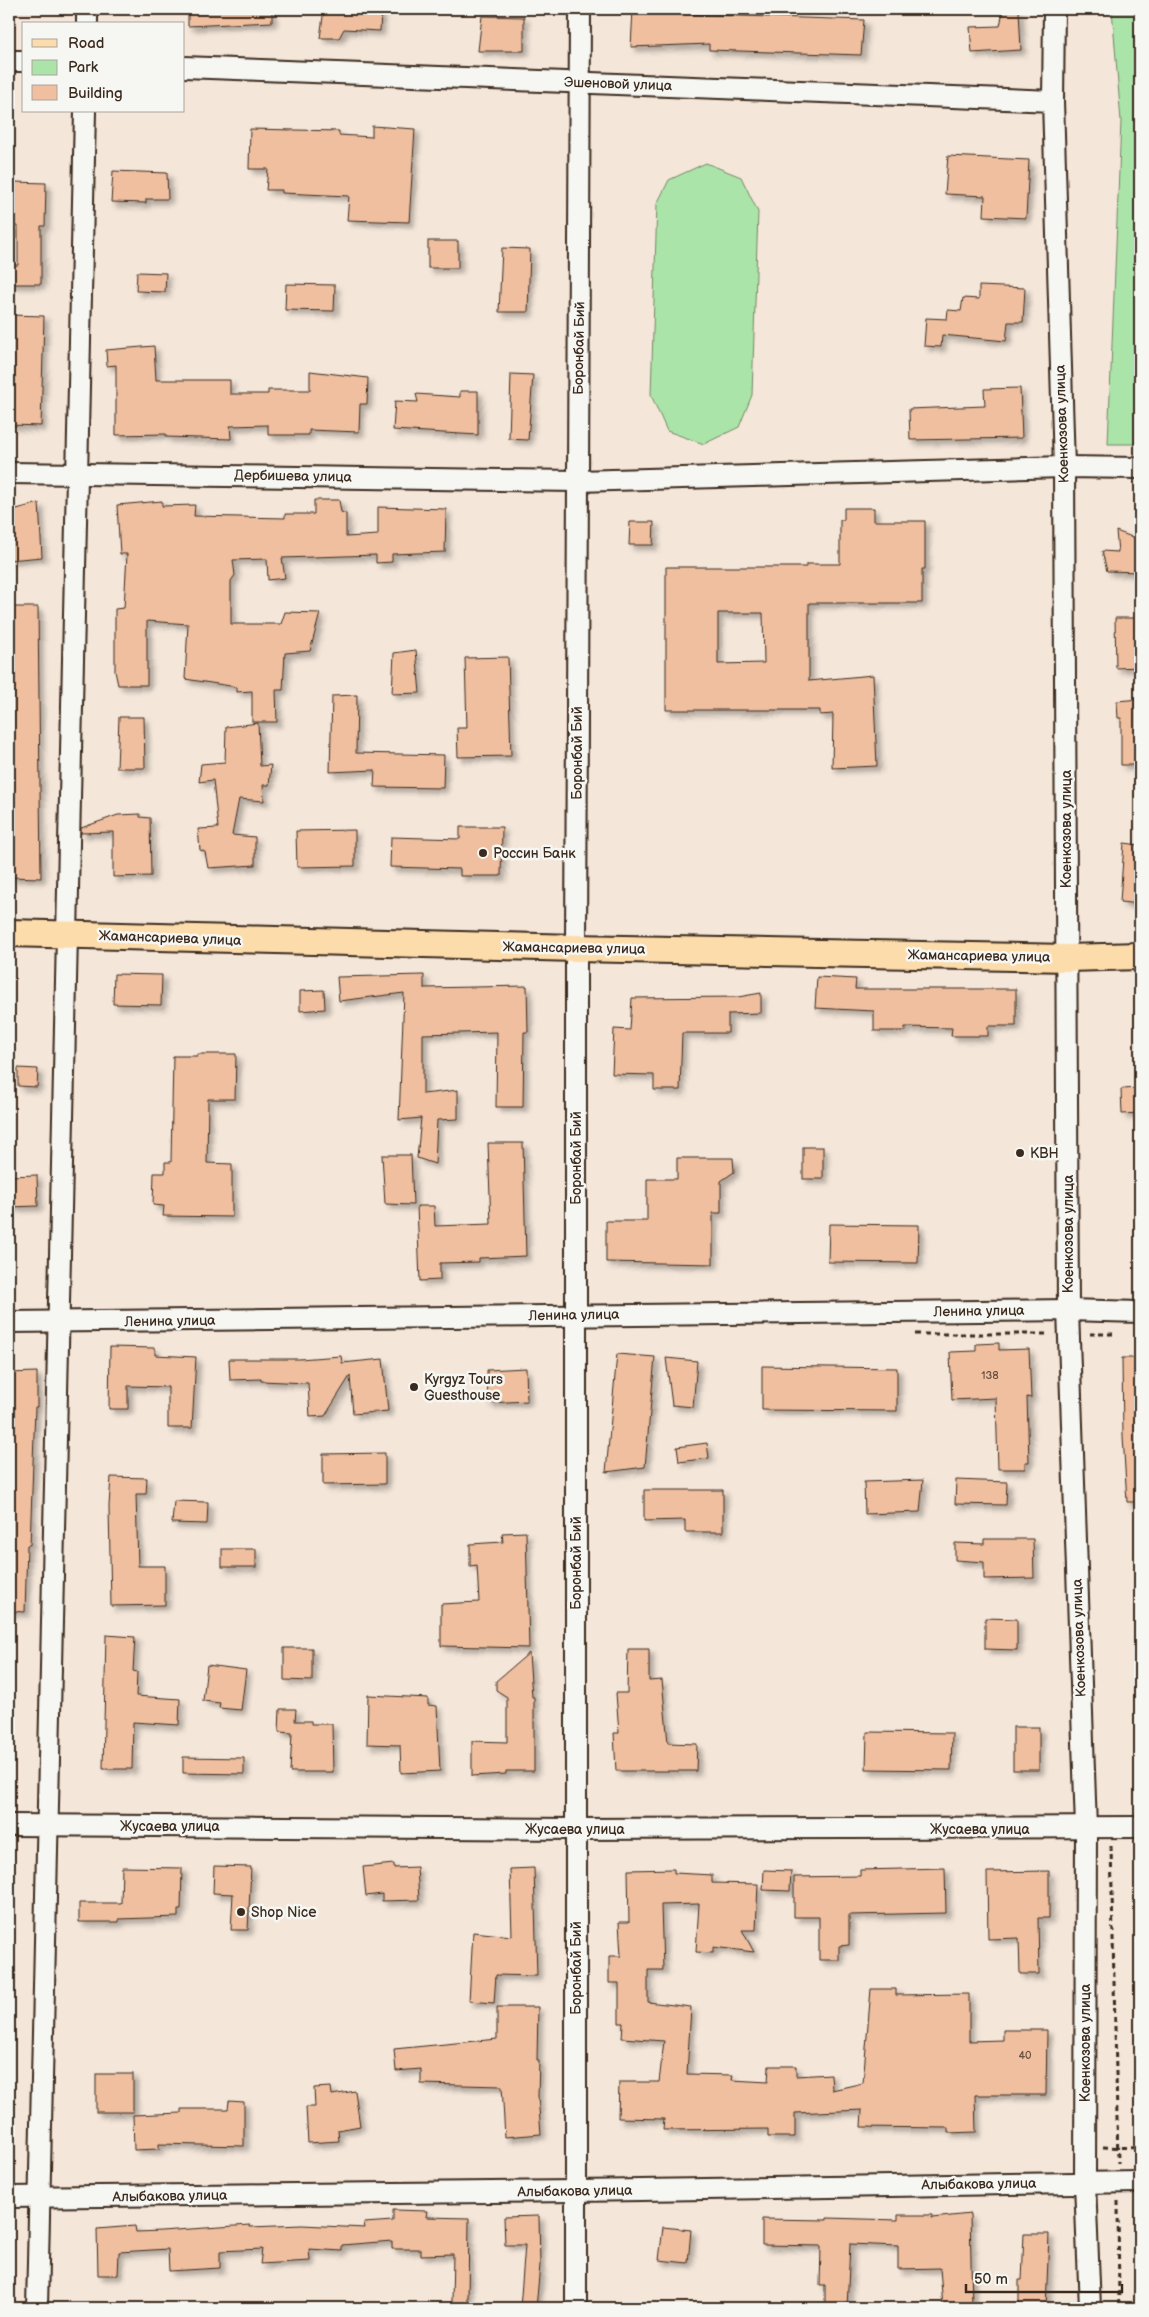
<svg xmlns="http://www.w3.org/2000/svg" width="1149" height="2317" font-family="'Balsamiq Sans',sans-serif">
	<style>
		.green { fill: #abe4a9; stroke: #738764 }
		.building { fill: #efbf9f; stroke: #3b2a1e; fill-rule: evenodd; filter: url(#shadow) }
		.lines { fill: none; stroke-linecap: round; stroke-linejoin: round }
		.minor-casing { stroke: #3b2a1e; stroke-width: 24 }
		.major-casing { stroke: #3b2a1e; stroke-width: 30 }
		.path { stroke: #3b2a1e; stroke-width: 3; stroke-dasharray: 5 4; stroke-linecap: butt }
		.minor { stroke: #f6f6f2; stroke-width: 20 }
		.major { stroke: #fddcac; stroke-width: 26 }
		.poi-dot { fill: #3b2a1e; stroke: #f6f6f2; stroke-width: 2 }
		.labels { text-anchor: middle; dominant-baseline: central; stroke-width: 5; stroke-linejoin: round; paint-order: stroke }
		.number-label { font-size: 11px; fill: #684f3e }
		.street-label { font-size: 14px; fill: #3b2a1e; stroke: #f6f6f2 }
		.poi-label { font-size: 14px; fill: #3b2a1e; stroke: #f6f6f2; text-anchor: start }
	</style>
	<defs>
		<filter id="shadow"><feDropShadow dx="4.5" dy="4.5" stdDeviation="2.5" flood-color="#0004"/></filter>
	</defs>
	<rect width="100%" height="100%" fill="#f4e6d9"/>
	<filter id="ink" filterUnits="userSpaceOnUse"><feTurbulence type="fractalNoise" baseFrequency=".02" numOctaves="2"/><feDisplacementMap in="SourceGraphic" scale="10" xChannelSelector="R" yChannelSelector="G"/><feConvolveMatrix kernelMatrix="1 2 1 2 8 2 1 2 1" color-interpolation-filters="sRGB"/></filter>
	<g filter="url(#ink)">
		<g class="green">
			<path d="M1112 9H1140V444H1108L1121 121Z"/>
			<path d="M706 163 741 177 758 212 752 395 739 427 704 444 667 431 651 395 657 204 669 180Z"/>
		</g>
		<g class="building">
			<path d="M188 9H272V22L188 26Z"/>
			<path d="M324 9H381L380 31 344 29 339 38H320Z"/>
			<path d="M633 9H682L681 14 864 20 861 55 709 50V44L631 47Z"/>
			<path d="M1019 10 1021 50 972 53 970 27 1000 26 1003 11Z"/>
			<path d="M482 16 524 17V51H478Z"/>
			<path d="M372 126 415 129 409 222 347 220 349 196 282 193V190H266L268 169H249L250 129 339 131V135L372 137Z"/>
			<path d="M948 156 1029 160 1026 218 984 216 985 196 945 194Z"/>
			<path d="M113 171 167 173 168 199H146V203L111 202Z"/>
			<path d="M14 182 46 183 45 226H41V284H9V265H18V226H13Z"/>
			<rect x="428" y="241" width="30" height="27"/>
			<path d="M502 248 530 249 528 312H499Z"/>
			<path d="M137 272 166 273 165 292 136 291Z"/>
			<path d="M286 284 335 285 334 311 285 310Z"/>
			<path d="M979 286 1025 288 1023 322H1008L1006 341 942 335 941 347 924 346 926 318 947 319 948 310 961 311 963 298 979 299Z"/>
			<path d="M9 315 44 316 41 426 10 425Z"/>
			<path d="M154 346 156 380H230V394H268V390H310V371L368 378 367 404H360L359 432 309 430V435H268V425L230 426 231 439 166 437V434L116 435V365L107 366 106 350Z"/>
			<path d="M511 374 533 375 528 440 509 439Z"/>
			<path d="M1020 388 1022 438 910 440 909 409 985 406 984 389Z"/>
			<path d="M460 391H478V435L393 430 395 401 418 402 416 394 460 397Z"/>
			<path d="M314 500H339L341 512 346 514V537L378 535V507L446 509 445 552 392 554V562L376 563V555L282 558 285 578 268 580 267 559 233 560 235 575 231 581V624H281L285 612 320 613 310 651 285 653 283 690H276L277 722H252V691L237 692V687L185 679 188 624 147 621V685H118L115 671V609L124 608 127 554H120L117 505 162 501V506L195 505 194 516 285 518V514H314Z"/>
			<path d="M39 503 42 557 9 560V511Z"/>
			<path d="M844 508H874V521H925V569H922V603H809V681L873 675 877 766 832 768 833 714 820 715V710H666V567H806V564H840V520H844ZM718 613H763L764 663 718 664Z"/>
			<path d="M630 522H654L653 545H629Z"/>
			<path d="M1116 531 1140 540V572L1107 571 1102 551 1118 552Z"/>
			<path d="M9 607H38L41 878 9 877Z"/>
			<path d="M1115 618H1140V667L1116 668Z"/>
			<path d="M416 650 420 693 392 694 394 653Z"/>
			<path d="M508 657 511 756 458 757 457 728H467L465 658Z"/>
			<path d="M357 695 356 753 444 755 443 788 374 787 375 770 330 772 332 696Z"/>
			<path d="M1140 699V765H1121V718H1118L1117 701Z"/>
			<path d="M119 717H144L145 768H117Z"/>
			<path d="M258 723 260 766 271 765 269 785H263L264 801 239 799 232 835 255 837V865L208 868 205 852 200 850 198 829 218 828 213 780 199 782 201 764 225 762 226 727Z"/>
			<path d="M140 814V817L150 818 151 876 113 877V832L81 833V828L118 815Z"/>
			<path d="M460 827H502L501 876H460V869L390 867 391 837 460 839Z"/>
			<path d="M355 830V866L297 867 296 831Z"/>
			<path d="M1124 843 1140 845V904L1120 902Z"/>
			<path d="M114 974 162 975 161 1005 113 1004Z"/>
			<path d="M424 975V988L527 986 528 1032H524L523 1107H496L497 1032 423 1034V1094L458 1090V1119L437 1120 435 1164 417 1158 421 1118 399 1120 404 993 339 1001 337 977Z"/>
			<path d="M817 977 856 979 855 989H1016V1026H988V1036H951L952 1028 905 1027V1031H874V1011L815 1008Z"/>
			<path d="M324 990 325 1009 300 1011V991Z"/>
			<path d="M761 993V1013L728 1014V1033H682L680 1090H654V1075L612 1074 614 1029 630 1030 632 998 738 997Z"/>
			<path d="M197 1054H236L235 1099H208L207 1163 232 1164V1217L163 1216 164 1206 153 1205 154 1173H165V1162H171L173 1056H197Z"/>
			<path d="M18 1068 38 1069 37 1087 18 1086Z"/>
			<path d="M1140 1088V1113L1122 1114 1121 1089Z"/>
			<path d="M488 1143H523L526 1256 479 1258V1262L440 1263V1280L420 1281 417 1206H434L435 1226 491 1224Z"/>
			<rect x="803" y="1147" width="20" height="32"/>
			<path d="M382 1155H411L413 1205 385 1204Z"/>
			<path d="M677 1158H733L734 1172 721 1181V1213H713V1264L606 1262V1221H647V1179H677Z"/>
			<path d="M37 1175 38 1206 9 1207V1176Z"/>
			<path d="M829 1224 919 1225 918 1263 828 1262Z"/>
			<path d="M999 1343V1350L1029 1349 1031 1398 1027 1397 1029 1462H1025V1469H998L996 1398 952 1400 950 1352 976 1351V1344Z"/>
			<path d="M110 1347 155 1348V1355L196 1357 192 1428H168V1387L128 1386V1409H109Z"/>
			<path d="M617 1354 655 1357 645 1467 606 1472Z"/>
			<path d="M341 1356 342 1363 383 1359 388 1411 353 1414 350 1376 325 1416 310 1417 308 1383 261 1381V1379L230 1380 229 1359H299Z"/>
			<path d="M666 1358 697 1361 693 1407 672 1405Z"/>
			<path d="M1122 1358H1140V1502H1127L1123 1436Z"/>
			<path d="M762 1366 897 1368V1411L762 1410Z"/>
			<path d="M526 1368 527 1401 488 1403 487 1370Z"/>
			<path d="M37 1372V1407H35L30 1545H27L25 1612 9 1611V1445L11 1408H9V1373Z"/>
			<path d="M707 1443 709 1458 679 1462 677 1447Z"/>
			<path d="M385 1453V1484L323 1485V1454Z"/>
			<path d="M111 1477 147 1478 146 1494H136L138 1566H165V1605L111 1606 109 1506Z"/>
			<path d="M923 1480 920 1512 865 1514 864 1482Z"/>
			<path d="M956 1480 1007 1482 1006 1505 955 1504Z"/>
			<path d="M644 1490H723V1532H685V1520L644 1521Z"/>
			<path d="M174 1501 208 1502 207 1524 172 1523Z"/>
			<path d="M526 1532 529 1648 441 1646V1604L479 1602 477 1565 470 1566V1544L503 1542 502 1533Z"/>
			<path d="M984 1539H1033L1034 1578 984 1579V1562L955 1560V1543L984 1544Z"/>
			<rect x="222" y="1549" width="34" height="18"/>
			<path d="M985 1618 1017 1619V1650L985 1649Z"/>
			<path d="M106 1635 135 1637 133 1671 137 1672 136 1696 180 1699 179 1725 133 1722 132 1769H103Z"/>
			<path d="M284 1648H312V1681L284 1680Z"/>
			<path d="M628 1649H649V1681L662 1680 668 1743 697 1744 696 1771H616L614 1733H619L616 1693H627Z"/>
			<path d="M529 1653 532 1697H534V1771H506V1774L472 1776V1741L507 1742V1697L496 1690V1681Z"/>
			<path d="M207 1665 246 1670 241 1710 219 1708 220 1703 203 1701Z"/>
			<path d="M368 1695 428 1698V1705L437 1706 440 1771 401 1773 400 1745 367 1744Z"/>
			<path d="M280 1709H296L295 1721H311V1724H332L333 1772H290L292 1733 279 1732Z"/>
			<rect x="1013" y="1727" width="26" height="43"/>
			<path d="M867 1732 952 1733 951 1770 866 1769Z"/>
			<path d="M183 1757 244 1758V1774L183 1773Z"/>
			<path d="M394 1864V1868L417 1867 419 1900 382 1901V1894L366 1896 363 1867Z"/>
			<path d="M214 1866 251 1867 248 1930H231L233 1894 213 1893Z"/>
			<path d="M122 1867 182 1868 181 1910H178V1917L119 1919V1922H79V1903H121Z"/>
			<path d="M534 1868 537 1976 496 1975 494 2003 469 2001 473 1932 512 1936 510 1869Z"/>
			<path d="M945 1868 946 1913 849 1915V1945L839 1946V1960H819V1917H794V1877L860 1876V1870Z"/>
			<path d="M674 1869V1873L712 1875V1883L758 1884 756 1930H742L754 1952 713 1947V1953L696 1952 699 1904 661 1905 663 1970H648V2002L691 2007 687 2074 733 2075 732 2080 768 2082 769 2066H796V2076L831 2074 832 2090 863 2083 871 1989H896V1995L969 1994V2041L1003 2040V2030H1047L1046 2095H975L976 2132 948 2133V2128L861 2127 862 2110 795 2113V2137H768V2129L663 2130 664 2119 618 2118 619 2082H659L664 2041 622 2038 623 2023H619V1983H609V1956H621L619 1922H629L628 1870Z"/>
			<path d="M764 1870 791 1871 790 1891 763 1890Z"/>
			<path d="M1049 1871V1918H1038L1039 1974H1020L1019 1938 988 1939 987 1872Z"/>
			<path d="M497 2007H538L537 2060H539L538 2096 541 2134 505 2137 502 2086 421 2084V2069L396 2071 394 2049 497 2039Z"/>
			<rect x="96" y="2074" width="37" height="38"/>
			<path d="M331 2087 332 2095 355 2091 360 2126 338 2130 339 2141 308 2143 306 2107H315L314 2088Z"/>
			<path d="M229 2101 244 2102V2146L159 2144V2149L134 2150 133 2115 181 2113V2109H228Z"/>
			<path d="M393 2210 427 2211 426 2217 469 2218 468 2303H452L453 2254 421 2255V2249H392V2241L342 2245V2251L309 2249 310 2261 260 2264 262 2249 220 2251V2268L169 2271 168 2249 119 2252 118 2275H98L97 2229 135 2226 136 2232 161 2231 250 2225V2227L302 2225 365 2228 364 2223 393 2221Z"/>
			<path d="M970 2214 972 2308H943L940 2268 898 2269V2246L850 2244 847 2308H825V2285H820L821 2246 762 2245V2219L827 2220V2218L898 2220V2215H932V2218Z"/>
			<path d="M539 2216 540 2265 536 2308H520L525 2245H505L504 2217Z"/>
			<path d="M663 2227 691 2230 688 2263 659 2260Z"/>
			<path d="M1024 2234H1049L1046 2308H1019V2280H1022Z"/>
		</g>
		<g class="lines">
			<defs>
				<g id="minor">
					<path d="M1054 9 1053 101 1064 467 1068 1310 1086 1828 1085 2183 1090 2308"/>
					<path d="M87 24V9"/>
					<path d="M9 61H24"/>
					<path d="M184 67 1053 101"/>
					<path d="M9 473 578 481 1064 467 1140 468"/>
					<path d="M9 1322 1068 1310 1140 1312"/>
					<path d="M9 1825 576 1829 1140 1827"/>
					<path d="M9 2197 576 2191 1140 2182"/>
					<path d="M37 2308 85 111"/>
					<path d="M576 2308V948L580 9"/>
				</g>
				<path id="major" d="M9 933 576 948 1067 958 1140 956"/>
			</defs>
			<use href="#minor" class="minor-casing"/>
			<use href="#major" class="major-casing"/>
			<g class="path">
				<path d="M915 1334H1048"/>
				<path d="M1090 1334H1116"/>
				<path d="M1111 1846 1118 2163"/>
				<path d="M1103 2147 1140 2148"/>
				<path d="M1118 2201 1119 2308"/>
				<path d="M1139 2308 1140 2236"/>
			</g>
			<use href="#minor" class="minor"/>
			<use href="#major" class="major"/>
		</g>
	</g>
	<g class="poi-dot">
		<circle cx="483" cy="853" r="5"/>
		<circle cx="1020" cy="1153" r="5"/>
		<circle cx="414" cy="1387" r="5"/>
		<circle cx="241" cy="1912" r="5"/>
	</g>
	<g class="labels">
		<g class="number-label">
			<text x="990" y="1375">138</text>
			<text x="1025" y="2055">40</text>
		</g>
		<g class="street-label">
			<text transform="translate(618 84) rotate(2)">Эшеновой улица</text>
			<text transform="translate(579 348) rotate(-89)">Боронбай Бий</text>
			<text transform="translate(1062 424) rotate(-92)">Коенкозова улица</text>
			<text transform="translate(293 476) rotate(1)">Дербишева улица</text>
			<text transform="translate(577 753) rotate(-90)">Боронбай Бий</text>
			<text transform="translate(1066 829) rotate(-90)">Коенкозова улица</text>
			<text transform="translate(170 938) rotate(2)">Жамансариева улица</text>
			<text transform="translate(574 948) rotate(1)">Жамансариева улица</text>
			<text transform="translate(979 956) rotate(1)">Жамансариева улица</text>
			<text transform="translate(576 1158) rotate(-90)">Боронбай Бий</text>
			<text transform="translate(1068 1234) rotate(-90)">Коенкозова улица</text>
			<text transform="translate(979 1311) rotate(-1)">Ленина улица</text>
			<text transform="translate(574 1315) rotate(-1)">Ленина улица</text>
			<text transform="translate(170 1321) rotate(-1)">Ленина улица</text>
			<text transform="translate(576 1563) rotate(-90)">Боронбай Бий</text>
			<text transform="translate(1079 1638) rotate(-92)">Коенкозова улица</text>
			<text x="170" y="1826">Жусаева улица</text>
			<text x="575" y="1829">Жусаева улица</text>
			<text x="980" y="1829">Жусаева улица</text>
			<text transform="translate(576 1968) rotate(-90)">Боронбай Бий</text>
			<text transform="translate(1085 2043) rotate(-90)">Коенкозова улица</text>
			<text transform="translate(979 2184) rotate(-1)">Алыбакова улица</text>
			<text transform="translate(575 2191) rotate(-1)">Алыбакова улица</text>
			<text transform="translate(170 2196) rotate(-1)">Алыбакова улица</text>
		</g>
		<g class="poi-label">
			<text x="493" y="853">Россин Банк</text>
			<text x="1030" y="1153">KBH</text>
			<text x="424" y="1379">Kyrgyz Tours<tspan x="424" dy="16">Guesthouse</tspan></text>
			<text x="251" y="1912">Shop Nice</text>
		</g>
	</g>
	<rect width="1149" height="2317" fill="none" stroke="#f6f6f2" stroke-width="30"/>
	<rect x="15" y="15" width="1119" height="2287" fill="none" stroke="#3b2a1e" stroke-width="2" filter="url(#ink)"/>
	<rect x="22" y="22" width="162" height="90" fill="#f6f6f2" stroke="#aba49d"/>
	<rect x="32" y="39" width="25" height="8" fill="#fddcac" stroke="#aba49d"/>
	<text x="68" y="48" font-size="15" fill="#3b2a1e">Road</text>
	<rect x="32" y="60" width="25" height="15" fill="#abe4a9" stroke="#aba49d"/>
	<text x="68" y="72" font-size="15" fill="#3b2a1e">Park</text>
	<rect x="32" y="85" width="25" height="15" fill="#efbf9f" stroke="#aba49d"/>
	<text x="68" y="98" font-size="15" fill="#3b2a1e">Building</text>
	<path d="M966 2284v8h156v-8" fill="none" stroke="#3b2a1e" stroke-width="2.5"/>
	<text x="974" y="2284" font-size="15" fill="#3b2a1e" stroke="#f6f6f2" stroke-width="4" paint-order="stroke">50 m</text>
</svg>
